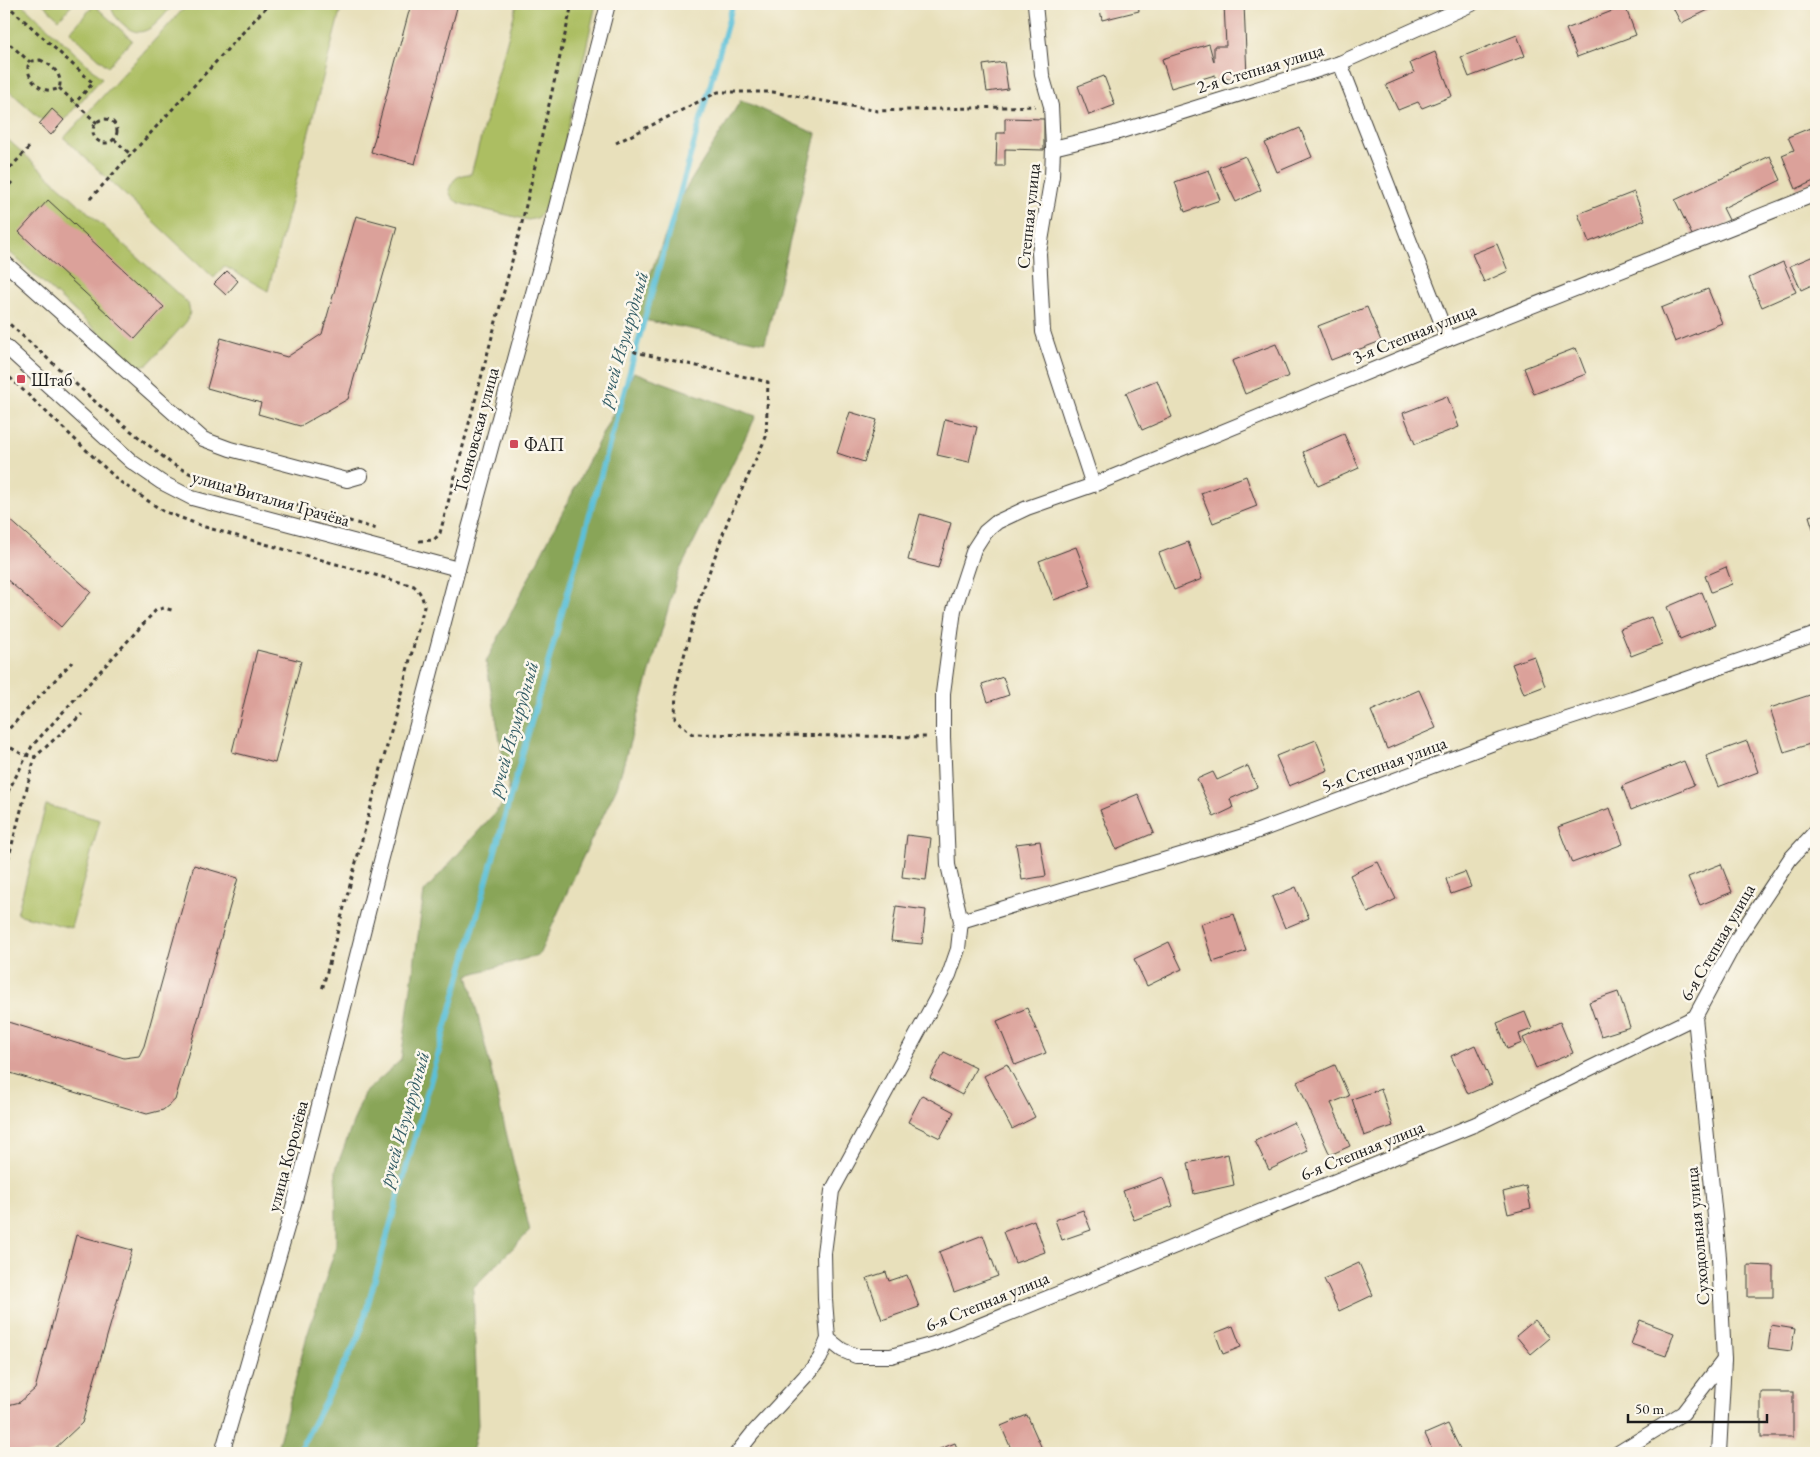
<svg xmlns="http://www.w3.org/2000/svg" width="1820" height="1457" font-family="'EB Garamond',serif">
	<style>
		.green { fill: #acbe62; stroke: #646d3f }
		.forest { fill: #89a558; stroke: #52603a }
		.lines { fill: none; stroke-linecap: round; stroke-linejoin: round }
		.stream { stroke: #5bc0d8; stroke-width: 5.5 }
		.building { fill: #dba19a }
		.street-casing { stroke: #3b3934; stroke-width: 16 }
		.path { stroke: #3b3934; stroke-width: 3; stroke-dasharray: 4 4; stroke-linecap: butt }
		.street { stroke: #fff; stroke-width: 14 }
		.poi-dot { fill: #d1495b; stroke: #fbf7ec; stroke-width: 2 }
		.labels { text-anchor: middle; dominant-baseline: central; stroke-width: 5; stroke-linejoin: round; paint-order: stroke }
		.street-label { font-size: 18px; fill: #1c1c1c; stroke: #fbf7ec }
		.poi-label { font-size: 18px; fill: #1c1c1c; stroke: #fbf7ec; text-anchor: start }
		.water-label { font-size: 19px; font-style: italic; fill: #355e67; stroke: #fbf7ec }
	</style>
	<rect width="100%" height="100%" fill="#fbf7ec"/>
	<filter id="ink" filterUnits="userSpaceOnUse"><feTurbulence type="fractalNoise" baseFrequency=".02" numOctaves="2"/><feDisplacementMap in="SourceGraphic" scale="10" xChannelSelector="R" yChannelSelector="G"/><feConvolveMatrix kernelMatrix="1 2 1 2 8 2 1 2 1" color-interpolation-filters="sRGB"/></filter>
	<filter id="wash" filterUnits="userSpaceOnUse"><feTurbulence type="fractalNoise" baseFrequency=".0096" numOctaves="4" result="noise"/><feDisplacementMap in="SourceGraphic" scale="20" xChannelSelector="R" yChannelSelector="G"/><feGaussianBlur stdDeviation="1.12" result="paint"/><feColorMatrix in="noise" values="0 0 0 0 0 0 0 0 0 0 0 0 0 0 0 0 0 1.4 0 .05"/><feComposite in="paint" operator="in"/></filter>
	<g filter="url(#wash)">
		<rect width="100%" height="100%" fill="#e8e0bb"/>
		<g class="green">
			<path d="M4 4H22L102 78 64 120 52 110 42 120 4 86Z"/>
			<path d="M43 4H73L59 19Z"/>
			<path d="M111 4H174C160 19 144 45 123 24 116 18 112 13 111 4Z"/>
			<path d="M188 4H342L268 291 224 266 214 278 64 138Z"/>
			<path d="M517 4H596L552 199 537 218 528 220 462 204C454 201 451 198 449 190 453 178 459 174 471 174Z"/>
			<path d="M94 5 132 40 108 67 70 32Z"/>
			<path d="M4 136 188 303 190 312 187 321 148 364 139 366 132 363 4 247Z"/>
			<path d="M46 805 100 820 71 928 17 914Z"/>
		</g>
		<g class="forest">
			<path d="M741 100 816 134 765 343 633 318 680 198Z"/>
			<path d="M634 372 756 416 678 574 617 787 582 859 539 955 468 975 530 1231 473 1288 478 1425 472 1453H276L307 1336 336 1247V1169L364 1093 401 1060 424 892 510 796 486 662Z"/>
		</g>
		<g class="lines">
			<path class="stream" d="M298 1453 359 1336 733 4"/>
		</g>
		<g id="blocks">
			<g class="building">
				<path d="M411 4H458L415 164 371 152Z"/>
				<path d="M1099 4H1138L1139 11 1102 20Z"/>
				<path d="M1224 4H1244L1247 77 1215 79V75L1171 88 1162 59 1209 44 1214 62V46H1226Z"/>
				<path d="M1671 4H1721L1681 23Z"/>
				<path d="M1625 6 1636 35 1577 57 1566 29Z"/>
				<path d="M1517 35 1525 56 1469 77 1461 57Z"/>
				<path d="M1435 52 1452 96 1422 108 1418 102 1398 110 1386 85 1414 73 1410 63Z"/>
				<path d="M1004 62 1008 89 987 92 983 65Z"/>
				<path d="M1104 76 1115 105 1089 115 1078 86Z"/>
				<path d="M52 109 64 120 51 135 39 124Z"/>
				<path d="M1005 118 1044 119V150L1005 149V166H996L997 133H1005Z"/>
				<path d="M1300 128 1312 157 1277 172 1265 143Z"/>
				<path d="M1810 128 1816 142V180L1796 189 1782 155 1794 150 1788 137Z"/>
				<path d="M1245 156 1261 190 1236 202 1219 167Z"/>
				<path d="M1770 156 1781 180 1723 208 1730 222 1694 239 1675 200Z"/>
				<path d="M1209 170 1220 200 1185 212 1175 182Z"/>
				<path d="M1634 192 1645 220 1589 242 1578 214Z"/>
				<path d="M48 200 164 307 135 339 19 232Z"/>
				<path d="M356 216 397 227 348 399 300 426 258 414 261 403 207 388 221 338 287 357 322 334Z"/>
				<path d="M1497 244 1508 271 1484 282 1472 254Z"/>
				<path d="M1816 255V283L1801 290 1790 266Z"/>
				<path d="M1783 262 1796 292 1762 307 1749 278Z"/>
				<path d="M227 271 238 281 226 295 214 284Z"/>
				<path d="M1708 289 1722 323 1675 342 1661 308Z"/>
				<path d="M1367 307 1381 341 1331 360 1318 326Z"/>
				<path d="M1276 344 1289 376 1245 394 1232 361Z"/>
				<path d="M1576 348 1586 374 1534 394 1524 368Z"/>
				<path d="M1157 380 1172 417 1142 430 1126 393Z"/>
				<path d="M1447 396 1459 427 1415 444 1403 413Z"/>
				<path d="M850 412 877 420 864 462 837 453Z"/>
				<path d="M945 419 977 427 969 462 937 455Z"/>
				<path d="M1344 434 1359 468 1318 486 1303 452Z"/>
				<path d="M1246 476 1257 506 1213 523 1201 493Z"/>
				<path d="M920 514 951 523 938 568 908 560Z"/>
				<path d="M1816 514V538L1809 516Z"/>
				<path d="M8 518 91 592 61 627 4 577V523Z"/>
				<path d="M1188 542 1202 579 1174 590 1159 553Z"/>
				<path d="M1076 547 1091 586 1054 600 1039 561Z"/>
				<path d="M1726 567 1732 584 1711 592 1705 576Z"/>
				<path d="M1702 592 1715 625 1680 639 1667 607Z"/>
				<path d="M1651 617 1662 644 1631 656 1620 629Z"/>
				<path d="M257 650 301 661 275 763 232 752Z"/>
				<path d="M1534 656 1545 686 1524 694 1512 664Z"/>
				<path d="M1003 677 1009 695 988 702 982 684Z"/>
				<path d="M1419 690 1436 728 1387 749 1371 711Z"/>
				<path d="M1816 693V763L1810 744 1784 752 1770 708Z"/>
				<path d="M1316 740 1328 770 1289 786 1276 756Z"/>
				<path d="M1747 741 1758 772 1718 787 1706 756Z"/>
				<path d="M1684 761 1694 785 1631 810 1622 786Z"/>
				<path d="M1248 766 1257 787 1230 799 1233 808 1214 817 1197 779 1213 772 1217 780Z"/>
				<path d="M1138 794 1154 833 1116 849 1100 810Z"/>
				<path d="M1610 808 1623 844 1572 863 1558 827Z"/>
				<path d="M907 835 931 838 926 880 902 877Z"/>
				<path d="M1040 841 1046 876 1022 880 1016 844Z"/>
				<path d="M1378 862 1396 899 1368 913 1350 875Z"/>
				<path d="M1721 864 1732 892 1700 905 1688 877Z"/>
				<path d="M194 865 238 878 175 1100 163 1110 147 1114 4 1071V1037L8 1022 124 1058 139 1056 144 1046Z"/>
				<path d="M1465 872 1471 887 1451 894 1446 879Z"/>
				<path d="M1296 887 1309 918 1285 928 1272 897Z"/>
				<path d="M896 906 926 910 922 944 891 941Z"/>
				<path d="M1234 914 1246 951 1213 962 1201 924Z"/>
				<path d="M1169 942 1182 969 1147 986 1134 959Z"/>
				<path d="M1618 992 1630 1027 1601 1036 1589 1002Z"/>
				<path d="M1027 1008 1046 1053 1015 1065 997 1021Z"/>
				<path d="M1525 1012 1532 1029 1519 1034 1522 1043 1507 1049 1497 1023Z"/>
				<path d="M1560 1022 1573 1053 1536 1068 1523 1038Z"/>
				<path d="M1475 1045 1492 1084 1468 1094 1451 1056Z"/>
				<path d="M944 1052 976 1068 962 1095 930 1078Z"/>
				<path d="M1007 1064 1035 1117 1012 1129 984 1076Z"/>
				<path d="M1335 1065 1349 1096 1331 1103 1350 1146 1330 1155 1297 1082Z"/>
				<path d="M1381 1089 1393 1126 1364 1136 1352 1099Z"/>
				<path d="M922 1095 954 1112 940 1138 908 1122Z"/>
				<path d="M1294 1122 1308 1151 1269 1170 1255 1141Z"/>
				<path d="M1228 1154 1234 1185 1194 1194 1188 1163Z"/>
				<path d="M1163 1177 1173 1206 1134 1220 1123 1191Z"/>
				<path d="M1526 1186 1531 1208 1508 1214 1503 1192Z"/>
				<path d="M1083 1210 1091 1230 1062 1240 1055 1220Z"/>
				<path d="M1034 1220 1045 1252 1015 1263 1003 1232Z"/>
				<path d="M76 1235 132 1250 82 1423 50 1453H4V1406L20 1402 35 1389Z"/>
				<path d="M983 1235 998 1276 954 1292 939 1252Z"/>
				<path d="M1359 1263 1373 1295 1339 1311 1324 1279Z"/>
				<path d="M1748 1265 1773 1266V1297H1748Z"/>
				<path d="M886 1272 889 1281 907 1275 919 1307 882 1320 867 1278Z"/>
				<path d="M1535 1320 1550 1338 1531 1354 1516 1336Z"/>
				<path d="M1640 1320 1674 1333 1666 1356 1631 1344Z"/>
				<path d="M1771 1325 1795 1329 1791 1351 1768 1348Z"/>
				<path d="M1233 1326 1241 1347 1223 1354 1215 1333Z"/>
				<rect x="1761" y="1392" width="32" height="45"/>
				<path d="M1027 1415 1044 1453H1013L1001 1426Z"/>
				<path d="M1448 1424 1462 1453H1434L1425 1434Z"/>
				<path d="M955 1443 959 1453H930Z"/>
			</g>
		</g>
	</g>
	<g filter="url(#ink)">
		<use href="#blocks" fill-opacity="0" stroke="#3b3934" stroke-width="1"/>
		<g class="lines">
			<defs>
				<g id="street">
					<path d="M1035 4 1042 75 1051 106 1053 148 1052 176 1039 253 1043 332 1093 485"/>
					<path d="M1340 63 1448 339"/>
					<path d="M1053 148 1115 133 1340 63 1472 4"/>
					<path d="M4 262 203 439 230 449 347 480 361 476"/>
					<path d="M4 345 132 462 161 482 192 498 458 569"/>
					<path d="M961 921 1250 834 1502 740 1632 698 1816 634"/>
					<path d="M1695 1017 1719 1257 1724 1360 1719 1453"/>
					<path d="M828 1339 842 1350 856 1356H891L934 1344 1476 1124 1695 1017 1737 939 1790 859 1816 831"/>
					<path d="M222 1453 295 1200 380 865 458 569 549 234 608 4"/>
					<path d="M737 1453 753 1433 812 1369 820 1358 828 1339 825 1300 824 1253 832 1191 949 975 958 949 961 921 948 865 943 737V693L954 610 974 549 985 532 997 522 1027 508 1093 485 1448 339 1816 194"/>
					<path d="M1618 1453 1683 1413 1724 1360"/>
				</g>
			</defs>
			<use href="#street" class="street-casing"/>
			<g class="path">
				<path d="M6 4 93 83 75 103"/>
				<path d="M4 26V35"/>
				<path d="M4 39 30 62"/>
				<path d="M40 60C51 64 64 75 59 88 44 96 27 81 28 66L32 61Z"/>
				<path d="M59 88 97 123"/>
				<circle cx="105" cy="131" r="12"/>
				<path d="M114 139 131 155"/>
				<path d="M616 143 718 92H773L878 111 1035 106"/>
				<path d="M4 191 12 182 4 175 31 145"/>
				<path d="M90 199 269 4"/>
				<path d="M4 319 99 405 172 464 193 475 377 529"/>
				<path d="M622 340 635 352 768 382 766 437 728 520 697 606 676 687 675 719 692 734 928 737"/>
				<path d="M4 372 119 481 163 511 205 527 414 586C421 593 423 597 424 607L322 990"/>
				<path d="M419 541 434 540 440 533 521 227 572 4"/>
				<path d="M4 734 72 662"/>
				<path d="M4 744 22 754 35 757"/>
				<path d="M4 799 32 746 156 610 164 608 175 611"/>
				<path d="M4 875 35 757 82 714"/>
			</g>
			<use href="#street" class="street"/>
		</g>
	</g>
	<g class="poi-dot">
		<rect x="16" y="374" width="10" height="10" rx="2.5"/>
		<rect x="509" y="439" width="10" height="10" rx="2.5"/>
	</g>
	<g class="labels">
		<g class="street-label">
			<text transform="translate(1260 68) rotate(-17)">2-я Степная улица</text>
			<text transform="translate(1028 216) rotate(-84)">Степная улица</text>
			<text transform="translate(1414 333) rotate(-22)">3-я Степная улица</text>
			<text transform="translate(476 430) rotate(-75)">Тояновская улица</text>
			<text transform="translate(271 498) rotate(16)">улица Виталия Грачёва</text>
			<text transform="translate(1384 764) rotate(-20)">5-я Степная улица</text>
			<text transform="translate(1717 942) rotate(-60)">6-я Степная улица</text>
			<text transform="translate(1362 1150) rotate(-22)">6-я Степная улица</text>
			<text transform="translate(287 1156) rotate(-75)">улица Королёва</text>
			<text transform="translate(1697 1236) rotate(-95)">Суходольная улица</text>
			<text transform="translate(987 1301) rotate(-22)">6-я Степная улица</text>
		</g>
		<g class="poi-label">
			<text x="31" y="379">Штаб</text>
			<text x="524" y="444">ФАП</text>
		</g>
		<g class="water-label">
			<text transform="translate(623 339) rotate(-74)">ручей Изумрудный</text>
			<text transform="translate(513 729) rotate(-74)">ручей Изумрудный</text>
			<text transform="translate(404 1119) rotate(-74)">ручей Изумрудный</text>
		</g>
	</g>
	<rect width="1820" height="1457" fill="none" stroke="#fbf7ec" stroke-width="20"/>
	<path d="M1628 1414v8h139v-8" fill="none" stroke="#1c1c1c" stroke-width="2.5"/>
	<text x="1635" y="1414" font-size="15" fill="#1c1c1c" stroke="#fbf7ec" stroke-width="4" paint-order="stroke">50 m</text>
</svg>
